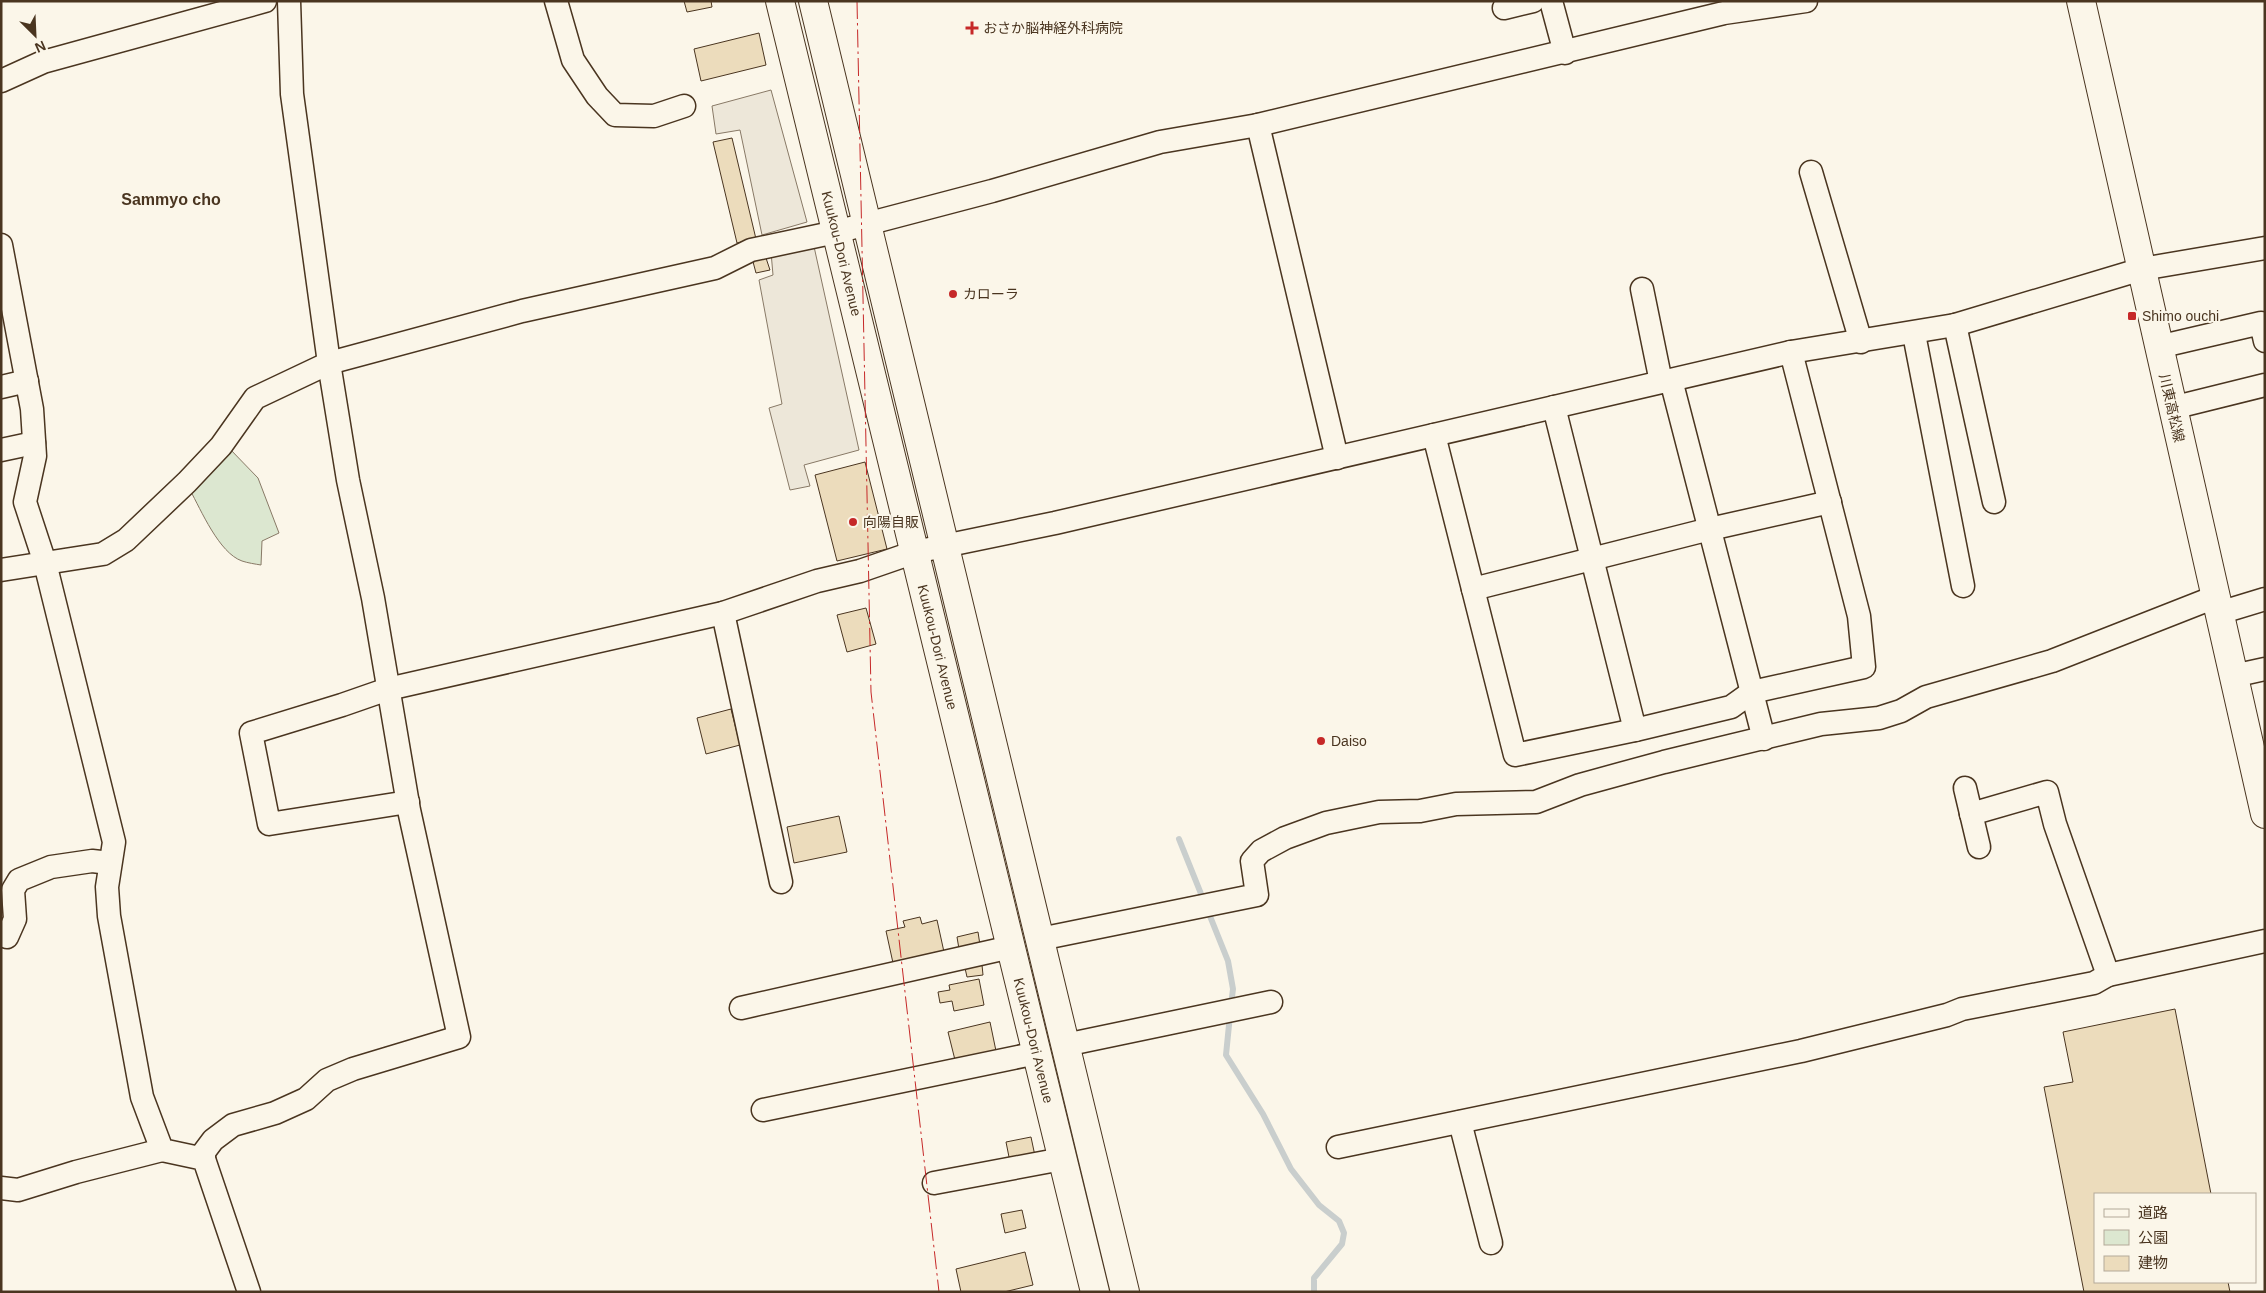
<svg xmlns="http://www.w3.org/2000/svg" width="2266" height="1293" font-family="Arial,'Noto Sans JP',sans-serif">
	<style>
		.green { fill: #dce7d0; stroke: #887966 }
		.parking { fill: #ede7d9; stroke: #887966 }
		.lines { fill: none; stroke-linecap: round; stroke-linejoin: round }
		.stream { stroke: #c9cecd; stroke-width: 6 }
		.building { fill: #ecdcbc; stroke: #4a3520 }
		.minor-casing { stroke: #4a3520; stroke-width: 25 }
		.major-casing { stroke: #4a3520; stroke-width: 30 }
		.highway-casing { stroke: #4a3520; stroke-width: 30 }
		.minor { stroke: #fbf6e9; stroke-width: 22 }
		.major { stroke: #fbf6e9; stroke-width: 28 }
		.highway { stroke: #fbf6e9; stroke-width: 28 }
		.power { stroke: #c62828; stroke-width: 1; stroke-dasharray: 18 4 2.5 4; stroke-linecap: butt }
		.poi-dot { fill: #c62828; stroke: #fbf6e9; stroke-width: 2 }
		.labels { text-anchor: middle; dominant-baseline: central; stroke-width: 4; stroke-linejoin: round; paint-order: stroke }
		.poi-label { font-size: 14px; fill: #4a3520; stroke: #fbf6e9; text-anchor: start }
		.street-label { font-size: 14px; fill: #4a3520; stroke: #fbf6e9 }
		.quarter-label { font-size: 16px; font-weight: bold; fill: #4a3520; stroke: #fbf6e9 }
	</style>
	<rect width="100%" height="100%" fill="#fbf6e9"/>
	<path class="green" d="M228 447 258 478 279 533 262 541 261 565C255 564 248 563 242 561 219 553 201 510 190 490Z"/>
	<g class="parking">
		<path d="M771 90 807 222 762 235 740 130 716 134 712 106Z"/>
		<path d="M813 242 859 450 804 465 810 486 790 490 769 408 782 404 759 280 773 275 771 252Z"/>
	</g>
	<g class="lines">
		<g class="stream">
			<path d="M1179 839 1228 961 1233 989 1231 1005"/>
			<path d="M1230 1015 1226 1055 1263 1114 1291 1169 1319 1205 1339 1221 1344 1233 1342 1244 1314 1278V1292"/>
		</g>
	</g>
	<g class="building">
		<path d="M684 1H711L712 7 687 12Z"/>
		<path d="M759 33 766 65 701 81 694 49Z"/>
		<path d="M732 138 756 239 737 243 713 142Z"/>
		<path d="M765 255 770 270 756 273 752 258Z"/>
		<path d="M865 462 887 549 837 561 815 475Z"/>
		<path d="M866 608 876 644 847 652 837 615Z"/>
		<path d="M731 709 740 745 706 754 697 718Z"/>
		<path d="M839 816 847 852 794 863 787 827Z"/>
		<path d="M920 917 922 924 937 920 944 952 893 963 886 931 905 927 903 921Z"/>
		<path d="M978 932 980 945 959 949 957 937Z"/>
		<path d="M982 965 983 975 967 977 965 968Z"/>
		<path d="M979 979 984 1005 954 1011 952 1001 940 1003 938 992 950 990 949 985Z"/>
		<path d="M2175 1009 2211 1194H2095V1282H2228L2230 1292H2084L2044 1087 2073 1082 2063 1032Z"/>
		<path d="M990 1022 996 1051 955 1060 948 1032Z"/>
		<path d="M1031 1137 1035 1156 1010 1162 1006 1142Z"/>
		<path d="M1022 1210 1026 1228 1005 1233 1001 1214Z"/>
		<path d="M1025 1252 1033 1285 1004 1292H961L956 1269Z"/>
	</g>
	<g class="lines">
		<defs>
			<g id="minor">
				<path d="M556 1 573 60 597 96 615 115 654 116 684 106"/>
				<path d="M1551 1 1565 53"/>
				<path d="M1504 8 1533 1"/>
				<path d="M1 81 43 62 265 1"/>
				<path d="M1258 125 1337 458"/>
				<path d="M1811 172 1861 342"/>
				<path d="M1 245 32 409 35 456 25 502 45 563 114 842 107 887 109 916 142 1097 162 1150 204 1159 249 1292"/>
				<path d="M1642 289 1661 382"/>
				<path d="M1955 325 1994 502"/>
				<path d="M1914 334 1963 586"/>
				<path d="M2158 347 2261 323 2265 341"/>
				<path d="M1671 380 1764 739"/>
				<path d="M1 387 27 381"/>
				<path d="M1554 407 1635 730"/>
				<path d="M2172 408 2265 385"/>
				<path d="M1434 435 1515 755 1635 730 1731 707 1752 692 1864 667 1859 616 1791 352"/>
				<path d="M1 450 34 443"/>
				<path d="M1 570 103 554 126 540 187 482 221 446 255 398 329 363 522 311 715 268 751 250 836 232 992 191 1160 142 1258 125 1724 13 1806 1"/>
				<path d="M1473 589 1710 529 1830 502"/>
				<path d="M723 613 781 882"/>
				<path d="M2219 613 2265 599"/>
				<path d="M2233 676 2265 669"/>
				<path d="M1965 788 1979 847"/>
				<path d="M408 802 269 824 251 733 342 705 388 689 723 613 817 581 860 571 915 552 1055 523 1791 352 1955 325 2142 269 2265 248"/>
				<path d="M1971 814 2047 792 2055 824 2108 975 2265 941"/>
				<path d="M7 937 15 919 13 890 19 880 51 867 92 861 110 863"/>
				<path d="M1040 939 1257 895 1252 861 1261 851 1285 838 1326 823 1379 812 1420 811 1456 804 1536 802 1580 785 1664 762 1821 724 1879 718 1901 711 1926 697 2052 661 2215 597"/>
				<path d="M741 1008 1011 947"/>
				<path d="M1065 1045 1271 1002"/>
				<path d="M763 1110 1037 1053"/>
				<path d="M1460 1122 1491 1243"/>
				<path d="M1338 1147 1801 1051 1947 1015 1962 1009 2094 983 2108 975"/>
				<path d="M204 1159V1152L213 1140 233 1125 275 1113 306 1099 327 1080 353 1069 459 1037 409 810 373 598 348 480 329 363 292 94 289 1"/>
				<path d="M934 1183 1062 1159"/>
				<path d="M1 1188 18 1190 76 1172 162 1150"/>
			</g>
			<path id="major" d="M2081 1 2265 814"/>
			<g id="highway">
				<path id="s1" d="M780 1 1095 1292"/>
				<path d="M813 1 1125 1292"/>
			</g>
		</defs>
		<use href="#minor" class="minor-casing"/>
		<use href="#major" class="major-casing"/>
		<use href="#highway" class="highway-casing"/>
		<use href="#minor" class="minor"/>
		<use href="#major" class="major"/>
		<use href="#highway" class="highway"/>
		<path class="power" d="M857 1 871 692 939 1292"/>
	</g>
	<g class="poi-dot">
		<path d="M969.5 20.5h5v5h5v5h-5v5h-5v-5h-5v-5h5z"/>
		<circle cx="953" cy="294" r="5"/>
		<rect x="2127" y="311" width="10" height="10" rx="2.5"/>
		<circle cx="853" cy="522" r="5"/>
		<circle cx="1321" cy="741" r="5"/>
	</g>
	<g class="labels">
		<g class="poi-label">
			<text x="983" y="28">おさか脳神経外科病院</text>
			<text x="963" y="294">カローラ</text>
			<text x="2142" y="316">Shimo ouchi</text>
			<text x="863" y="522">向陽自販</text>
			<text x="1331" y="741">Daiso</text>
		</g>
		<g class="street-label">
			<text stroke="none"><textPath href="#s1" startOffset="260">Kuukou-Dori Avenue</textPath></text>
			<text transform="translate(2172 408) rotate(77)">川東高松線</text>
			<text stroke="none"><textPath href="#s1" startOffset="665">Kuukou-Dori Avenue</textPath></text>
			<text stroke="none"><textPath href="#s1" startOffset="1070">Kuukou-Dori Avenue</textPath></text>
		</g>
		<g class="quarter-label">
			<text x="171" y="199">Sammyo cho</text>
		</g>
	</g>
	<rect width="2266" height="1293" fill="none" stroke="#4a3520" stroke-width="5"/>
	<rect x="2094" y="1193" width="162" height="90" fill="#fbf6e9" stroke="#b4a999"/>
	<rect x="2104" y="1209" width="25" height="8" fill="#fbf6e9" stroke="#b4a999"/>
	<text x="2138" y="1218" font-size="15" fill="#4a3520">道路</text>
	<rect x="2104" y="1230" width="25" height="15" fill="#dce7d0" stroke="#b4a999"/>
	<text x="2138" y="1243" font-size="15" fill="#4a3520">公園</text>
	<rect x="2104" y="1256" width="25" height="15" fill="#ecdcbc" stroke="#b4a999"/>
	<text x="2138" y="1268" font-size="15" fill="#4a3520">建物</text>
	<g transform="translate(35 35) rotate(156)" stroke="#fbf6e9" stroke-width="4" paint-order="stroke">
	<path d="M0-4L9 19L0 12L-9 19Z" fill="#4a3520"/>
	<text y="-8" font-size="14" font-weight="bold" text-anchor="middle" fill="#4a3520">N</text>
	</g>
</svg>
